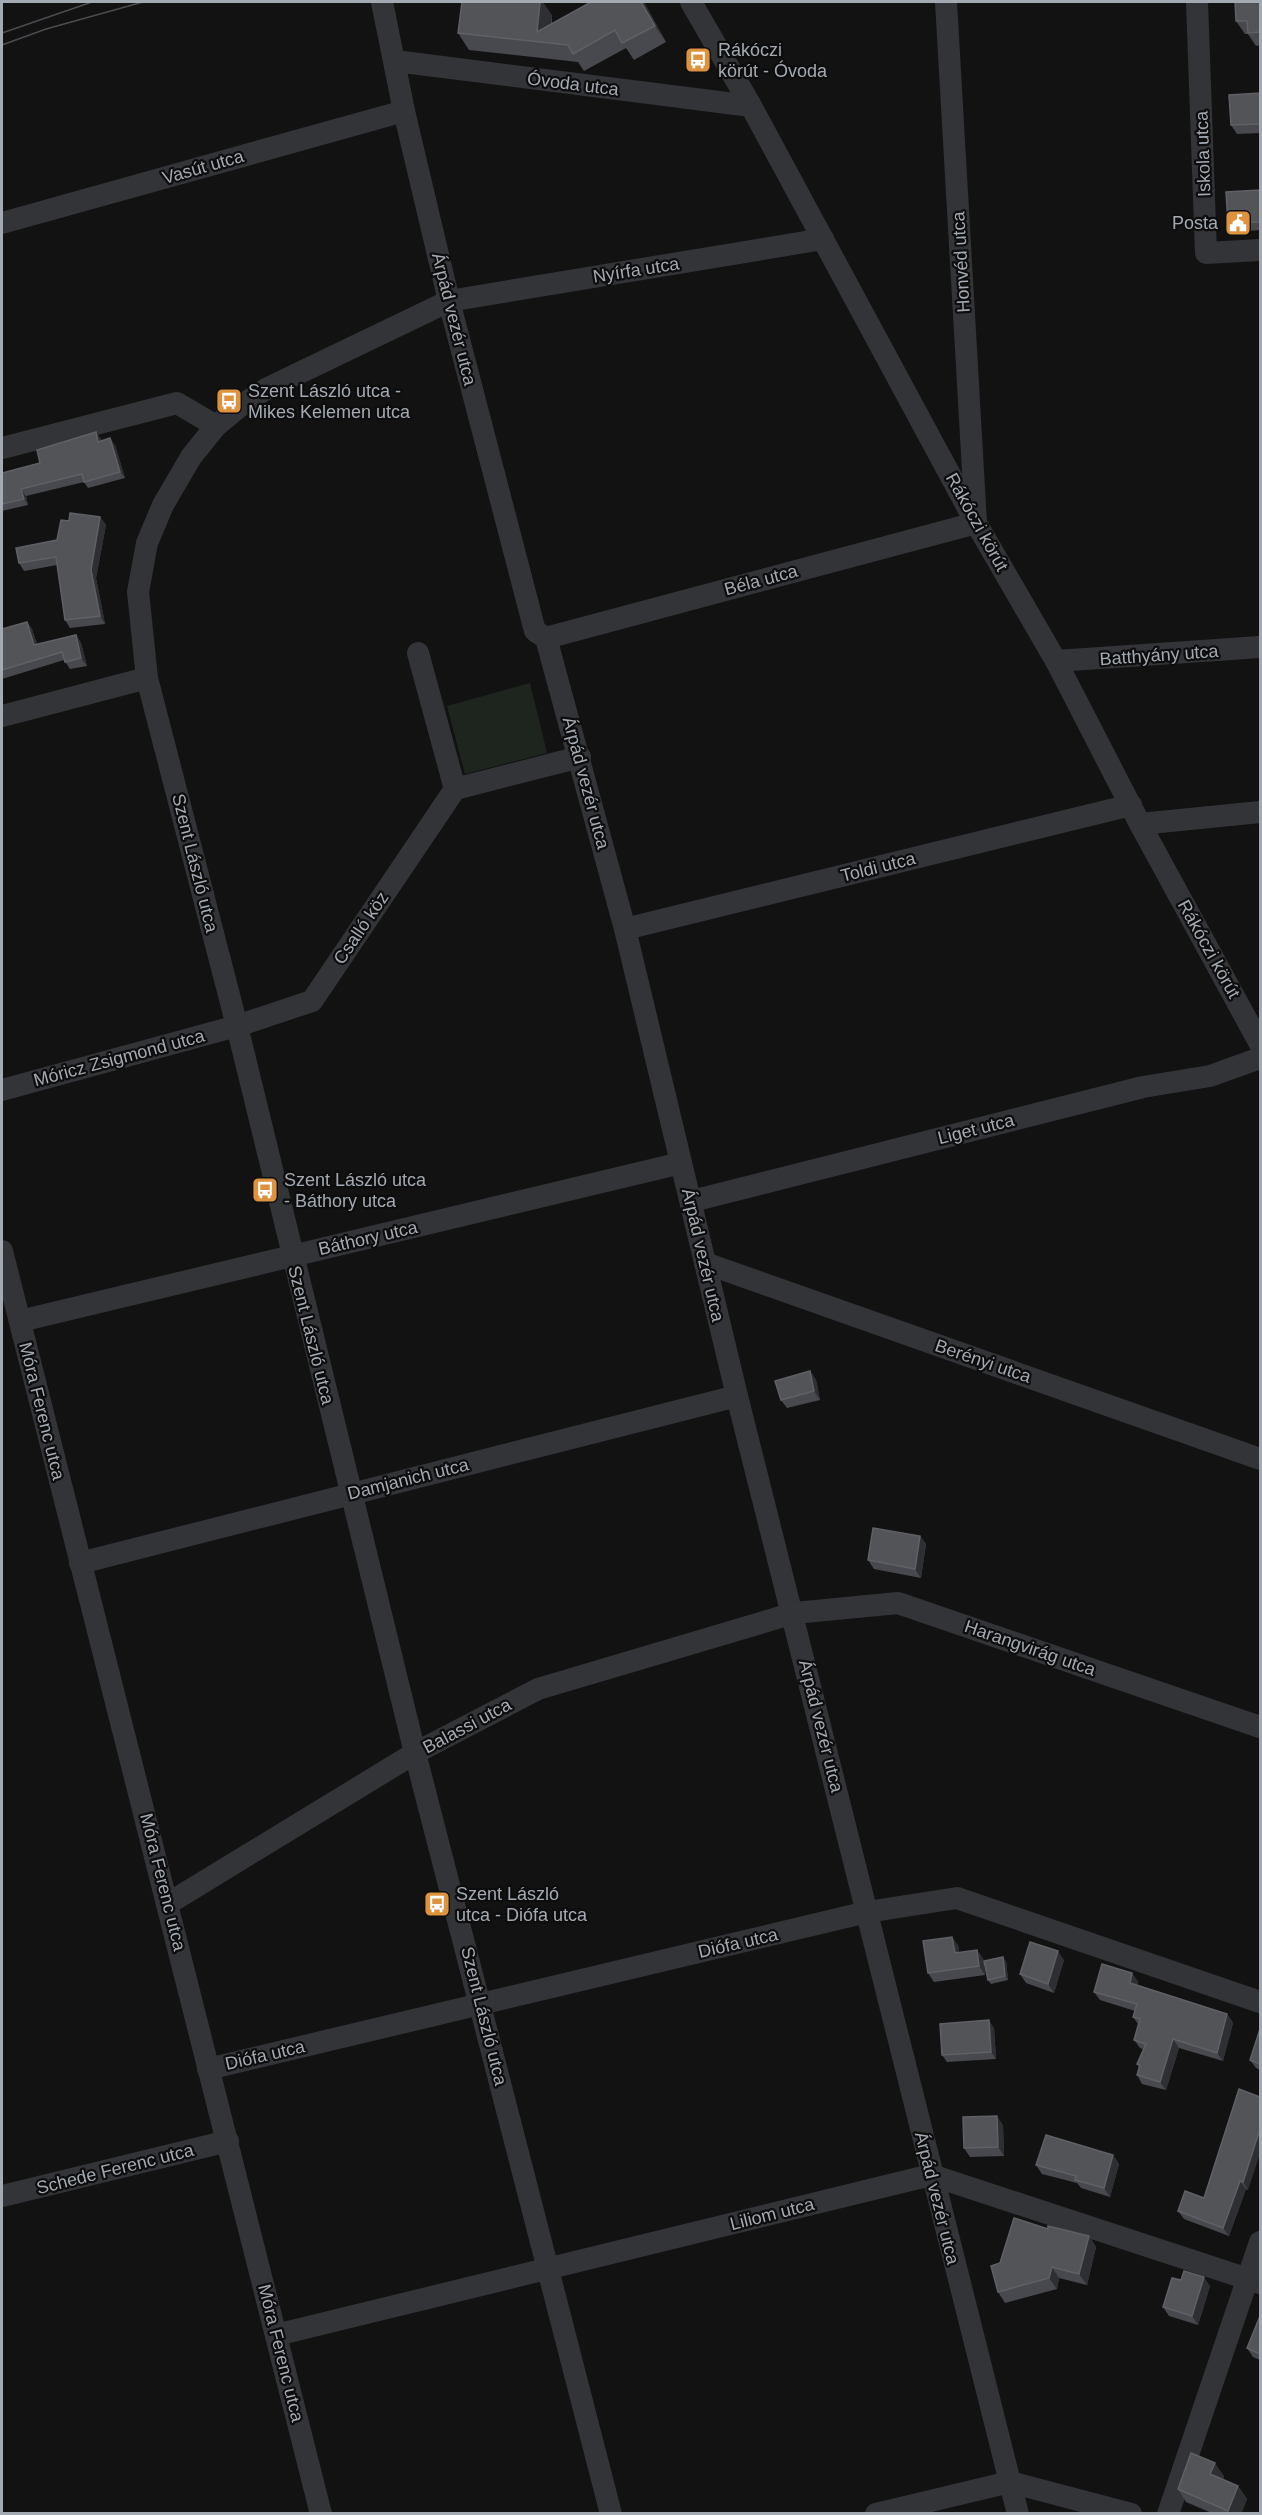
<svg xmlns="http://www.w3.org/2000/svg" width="1262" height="2515" font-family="Arial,sans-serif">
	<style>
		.green { fill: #1e251e }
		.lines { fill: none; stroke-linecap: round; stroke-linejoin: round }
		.minor { stroke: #333437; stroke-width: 22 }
		.tram { stroke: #4a4c50; stroke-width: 1.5 }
		.wall { fill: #48494e }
		.shaded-wall { fill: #2e2f32 }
		.building { fill: #525458; stroke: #5f6166; stroke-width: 1.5 }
		.labels { text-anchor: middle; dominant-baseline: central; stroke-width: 4.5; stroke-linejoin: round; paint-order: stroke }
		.poi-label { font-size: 18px; fill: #a4aab2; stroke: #0d0d0e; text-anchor: start }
		.street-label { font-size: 18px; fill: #a4aab2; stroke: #0d0d0e }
	</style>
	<rect width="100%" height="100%" fill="#121213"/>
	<path class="green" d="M530 683 547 753 465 774 447 706Z"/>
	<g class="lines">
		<g class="minor">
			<path d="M382 2 404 111 449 301 535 631 546 638 625 929 737 1396 1018 2514"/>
			<path d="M691 2 751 106 976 523 1056 661 1140 824 1260 1044"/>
			<path d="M1197 2 1206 253 1260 250"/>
			<path d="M395 61 751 106"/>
			<path d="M2 223 404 111"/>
			<path d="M2 448 177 403 216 426"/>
			<path d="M546 638 976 523 946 2"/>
			<path d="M418 653 455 789"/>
			<path d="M1056 661 1260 647"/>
			<path d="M2 716 147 678"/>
			<path d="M1140 824 1260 812"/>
			<path d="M625 929 1131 805"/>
			<path d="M2 1090 237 1026 312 1001 455 789 580 757"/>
			<path d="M692 1201 1143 1087 1210 1076 1260 1058"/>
			<path d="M2 1251C110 1671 216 2092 321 2514"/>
			<path d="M705 1263 1260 1459"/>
			<path d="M20 1321 681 1163"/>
			<path d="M80 1563 737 1396"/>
			<path d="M169 1903 415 1753 538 1689 794 1613 898 1603 1260 1727"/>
			<path d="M208 2069 867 1912 957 1898 1260 2002"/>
			<path d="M2 2196 228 2141"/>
			<path d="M276 2335 931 2175 1260 2283"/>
			<path d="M611 2514 415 1753 237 1026 147 678 138 592 147 543 163 505 191 457 216 426 239 407 266 389 449 301 823 239"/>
			<path d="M876 2514 1010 2482 1131 2514"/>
			<path d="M1168 2514 1260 2242"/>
		</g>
		<g class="tram">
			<path d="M2 33 92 2"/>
			<path d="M2 45 46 29 143 2"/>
		</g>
	</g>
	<g class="wall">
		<path d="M644 2 666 42 634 60 626 48 584 71 578 62 469 50 458 33 552 15V24Z"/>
		<path d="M1260 2V45L1256 46 1248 34H1245L1236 21Z"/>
		<path d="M1260 93V133L1237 134 1231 125Z"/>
		<path d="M1260 190V230L1234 232 1228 223Z"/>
		<path d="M96 432 102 441 115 445 125 478 88 488 84 482 26 496 28 505 2 511V473L40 463Z"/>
		<path d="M100 517 106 525 96 578 105 624 70 628 65 620 57 565 24 571 19 563 57 540 69 521Z"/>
		<path d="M27 622 32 629 37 644 76 635 81 643 87 666 70 669 64 660 2 679V629Z"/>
		<path d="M810 1371 816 1380 820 1400 787 1408 781 1400Z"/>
		<path d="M920 1536 926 1544 921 1578 874 1569 868 1560Z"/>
		<path d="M958 1945 959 1952 983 1958 985 1975 934 1982 928 1973Z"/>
		<path d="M1064 1960 1054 1993 1026 1983 1020 1974Z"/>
		<path d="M1006 1961 1008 1980 991 1984 988 1980Z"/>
		<path d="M1132 1973 1138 1982V1985L1227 2014 1233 2023 1223 2061 1179 2048 1166 2090 1142 2084 1137 2075 1139 2067 1137 2064 1143 2049 1140 2048 1134 2040 1138 2024 1133 2017 1135 2011 1100 2000 1094 1992Z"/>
		<path d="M994 2028 996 2059 947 2062 942 2055Z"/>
		<path d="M1260 2029V2070L1256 2068 1250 2060Z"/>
		<path d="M1239 2089 1248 2190 1246 2189 1229 2236 1184 2219 1178 2211 1204 2198Z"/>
		<path d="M1003 2125 1004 2156 970 2157 964 2148Z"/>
		<path d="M1113 2155 1119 2164 1110 2197 1081 2188 1077 2183 1042 2174 1036 2165Z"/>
		<path d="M1048 2229 1089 2236 1096 2247 1087 2285 1059 2278 1057 2289 1005 2303 998 2292 1000 2263Z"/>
		<path d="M1181 2280 1210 2286 1198 2325 1169 2316 1163 2307Z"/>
		<path d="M1260 2316V2360L1253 2357 1247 2348Z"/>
		<path d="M1224 2476 1223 2480 1238 2486 1247 2499 1241 2514H1214L1186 2502 1178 2489Z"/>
	</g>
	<g class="shaded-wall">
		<path d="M540 2H543L552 15 549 43 537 32Z"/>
		<path d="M641 2H644L666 42 655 26Z"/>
		<path d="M96 432 101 439 103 449 98 442Z"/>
		<path d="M110 438 115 445 125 478 120 472Z"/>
		<path d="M21 489 26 496 28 505 24 499Z"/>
		<path d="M100 517 106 525 96 578 105 624 100 616 91 570Z"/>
		<path d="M27 622 32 629 39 652 34 645Z"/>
		<path d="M76 635 81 643 87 666 81 658Z"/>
		<path d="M810 1371 816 1380 820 1400 814 1391Z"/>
		<path d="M920 1536 926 1544 921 1578 915 1569Z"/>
		<path d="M952 1937 958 1945 961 1962 955 1953Z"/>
		<path d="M977 1950 983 1958 985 1975 979 1966Z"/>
		<path d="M1058 1951 1064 1960 1054 1993 1048 1984Z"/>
		<path d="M1003 1957 1006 1961 1008 1980 1005 1976Z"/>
		<path d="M1132 1973 1138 1982 1136 1992 1130 1983Z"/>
		<path d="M1227 2014 1233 2023 1223 2061 1217 2053Z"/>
		<path d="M989 2020 994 2028 996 2059 991 2052Z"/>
		<path d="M1173 2039 1179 2048 1166 2090 1160 2082Z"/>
		<path d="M997 2116 1003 2125 1004 2156 998 2147Z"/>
		<path d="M1260 2129V2154L1248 2190 1243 2182Z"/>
		<path d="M1113 2155 1119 2164 1110 2197 1104 2188Z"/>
		<path d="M1240 2181 1246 2189 1229 2236 1223 2228Z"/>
		<path d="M1089 2236 1096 2247 1087 2285 1079 2274Z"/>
		<path d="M1052 2267 1059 2278 1057 2289 1049 2278Z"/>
		<path d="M1204 2277 1210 2286 1198 2325 1192 2316Z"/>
		<path d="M1215 2463 1224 2476 1219 2487 1210 2474Z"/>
		<path d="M1238 2486 1247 2499 1241 2514H1230L1228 2511Z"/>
	</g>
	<g class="building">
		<path d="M462 2H540L537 32 591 2H641L655 26 622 43 615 30 573 54 568 45 458 33Z"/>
		<path d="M1235 2H1260V32L1248 33 1247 21H1236Z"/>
		<path d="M1260 93V124L1231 125 1229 95Z"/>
		<path d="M1260 190V222L1228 223 1226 192Z"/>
		<path d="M96 432 98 442 110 438 120 472 84 482 82 474 21 489 24 499 2 504V473L40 463 37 450Z"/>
		<path d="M70 513 100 517 91 570 100 616 65 620 56 557 19 563 16 548 57 540 61 520 69 521Z"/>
		<path d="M27 622 34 645 76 635 81 658 65 662 62 652 2 670V629Z"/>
		<path d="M810 1371 814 1391 781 1400 775 1381Z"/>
		<path d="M873 1528 920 1536 915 1569 868 1560Z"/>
		<path d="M952 1937 955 1953 977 1950 979 1966 928 1973 923 1941Z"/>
		<path d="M1030 1942 1058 1951 1048 1984 1020 1974Z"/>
		<path d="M1003 1957 1005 1976 988 1980 984 1961Z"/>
		<path d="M1102 1964 1132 1973 1130 1983 1227 2014 1217 2053 1173 2039 1160 2082 1137 2075 1140 2065 1137 2064 1146 2044 1134 2040 1140 2019 1133 2017 1137 2004 1094 1992Z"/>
		<path d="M989 2020 991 2052 942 2055 940 2024Z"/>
		<path d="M1260 2029V2064L1250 2060Z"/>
		<path d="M1239 2089 1260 2097V2129L1243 2182 1240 2181 1223 2228 1178 2211 1185 2191 1204 2198Z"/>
		<path d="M997 2116 998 2147 964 2148 963 2117Z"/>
		<path d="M1046 2135 1113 2155 1104 2188 1075 2180 1076 2176 1036 2165Z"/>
		<path d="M1014 2218 1048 2229V2226L1089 2236 1079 2274 1052 2267 1049 2278 998 2292 991 2266 1000 2263Z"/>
		<path d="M1184 2271 1204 2277 1192 2316 1163 2307 1172 2278 1181 2280Z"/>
		<path d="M1260 2316V2354L1247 2348Z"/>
		<path d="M1191 2453 1215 2463 1210 2474 1238 2486 1228 2511 1178 2489Z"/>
	</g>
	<defs>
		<symbol id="bus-square" viewBox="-11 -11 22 22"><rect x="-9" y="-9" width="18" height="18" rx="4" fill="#df923d" stroke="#0d0d0e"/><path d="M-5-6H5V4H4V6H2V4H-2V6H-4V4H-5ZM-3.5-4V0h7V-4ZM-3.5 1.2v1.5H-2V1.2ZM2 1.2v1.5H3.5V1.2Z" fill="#fff"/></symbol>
		<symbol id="civic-square" viewBox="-11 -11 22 22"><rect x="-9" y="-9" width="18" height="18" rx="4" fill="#df923d" stroke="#0d0d0e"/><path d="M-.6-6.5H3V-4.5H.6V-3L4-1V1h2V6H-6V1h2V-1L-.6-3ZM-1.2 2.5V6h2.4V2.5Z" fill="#fff"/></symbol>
	</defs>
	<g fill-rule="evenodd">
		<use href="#bus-square" x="683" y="45" width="30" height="30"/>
		<use href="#civic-square" x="1223" y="208" width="30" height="30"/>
		<use href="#bus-square" x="214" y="386" width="30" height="30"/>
		<use href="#bus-square" x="250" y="1175" width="30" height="30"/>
		<use href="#bus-square" x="422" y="1889" width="30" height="30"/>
	</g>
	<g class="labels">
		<g class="poi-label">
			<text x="718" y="50">Rákóczi<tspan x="718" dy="21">körút - Óvoda</tspan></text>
			<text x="1218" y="223" text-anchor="end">Posta</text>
			<text x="248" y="391">Szent László utca -<tspan x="248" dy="21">Mikes Kelemen utca</tspan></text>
			<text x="284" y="1180">Szent László utca<tspan x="284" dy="21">- Báthory utca</tspan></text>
			<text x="456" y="1894">Szent László<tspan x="456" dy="21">utca - Diófa utca</tspan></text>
		</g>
		<g class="street-label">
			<text transform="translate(573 84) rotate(7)">Óvoda utca</text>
			<text transform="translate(1203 154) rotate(-92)">Iskola utca</text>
			<text transform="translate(203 167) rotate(-16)">Vasút utca</text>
			<text transform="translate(961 262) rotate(-93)">Honvéd utca</text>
			<text transform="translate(636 270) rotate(-9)">Nyírfa utca</text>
			<text transform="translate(454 319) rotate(76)">Árpád vezér utca</text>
			<text transform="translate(977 522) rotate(61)">Rákóczi körút</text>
			<text transform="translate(761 580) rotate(-15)">Béla utca</text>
			<text transform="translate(1159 655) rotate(-4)">Batthyány utca</text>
			<text transform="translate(586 783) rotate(75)">Árpád vezér utca</text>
			<text transform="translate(195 863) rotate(76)">Szent László utca</text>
			<text transform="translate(878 867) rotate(-14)">Toldi utca</text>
			<text transform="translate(361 928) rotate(-56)">Csalló köz</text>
			<text transform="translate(1209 949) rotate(61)">Rákóczi körút</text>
			<text transform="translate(119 1058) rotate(-15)">Móricz Zsigmond utca</text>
			<text transform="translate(976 1129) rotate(-14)">Liget utca</text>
			<text transform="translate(368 1238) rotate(-13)">Báthory utca</text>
			<text transform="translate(703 1255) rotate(77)">Árpád vezér utca</text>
			<text transform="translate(311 1335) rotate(76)">Szent László utca</text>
			<text transform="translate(983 1361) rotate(19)">Berényi utca</text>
			<text transform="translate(42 1411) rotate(76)">Móra Ferenc utca</text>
			<text transform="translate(408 1479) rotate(-14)">Damjanich utca</text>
			<text transform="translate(1030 1648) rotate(19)">Harangvirág utca</text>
			<text transform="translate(467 1726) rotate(-28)">Balassi utca</text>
			<text transform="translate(821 1726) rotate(76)">Árpád vezér utca</text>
			<text transform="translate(163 1882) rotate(76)">Móra Ferenc utca</text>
			<text transform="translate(738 1943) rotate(-13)">Diófa utca</text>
			<text transform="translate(484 2016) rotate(76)">Szent László utca</text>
			<text transform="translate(265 2055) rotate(-13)">Diófa utca</text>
			<text transform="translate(115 2169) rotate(-14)">Schede Ferenc utca</text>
			<text transform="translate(937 2198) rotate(76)">Árpád vezér utca</text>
			<text transform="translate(772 2214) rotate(-14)">Liliom utca</text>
			<text transform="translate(281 2353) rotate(76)">Móra Ferenc utca</text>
		</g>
	</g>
	<rect width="1262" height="2515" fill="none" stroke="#a4aab2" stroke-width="6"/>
</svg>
